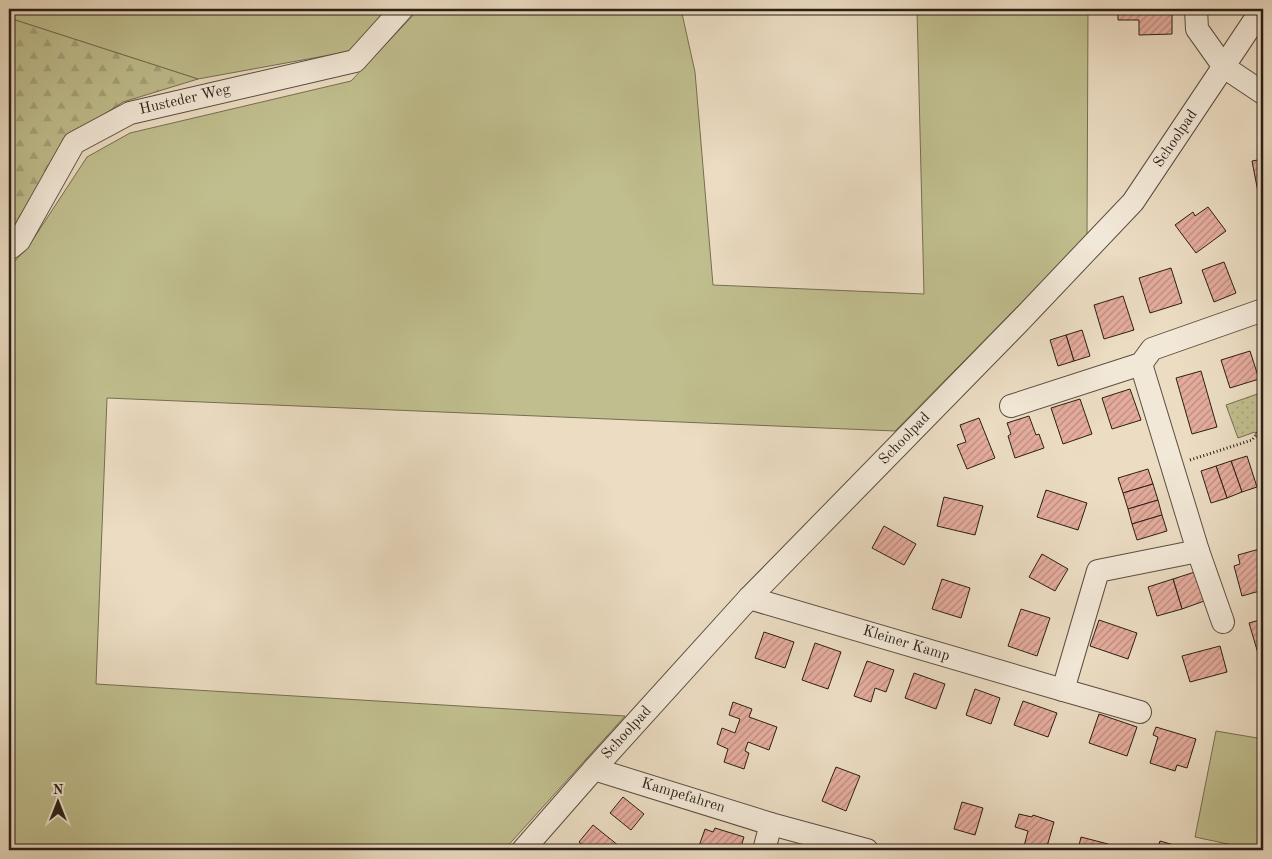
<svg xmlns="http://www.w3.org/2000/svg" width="1272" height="859" font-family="'Old Standard TT',serif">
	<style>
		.grass { fill: #c0be8e; stroke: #766e52 }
		.forest { fill: url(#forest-firs); stroke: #766e52 }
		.park { fill: url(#park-dots); stroke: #766e52 }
		.building { fill: url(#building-hatch); stroke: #2b1f16 }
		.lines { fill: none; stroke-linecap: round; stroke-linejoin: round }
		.minor-casing { stroke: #5b4e41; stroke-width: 24 }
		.path { stroke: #2b1f16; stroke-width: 3; stroke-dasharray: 1 2.5; stroke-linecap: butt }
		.minor { stroke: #f2e8d7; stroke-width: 22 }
		.labels { text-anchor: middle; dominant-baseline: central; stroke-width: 4; stroke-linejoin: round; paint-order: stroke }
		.street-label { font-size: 15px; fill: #2b1f16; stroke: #f2e8d7 }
	</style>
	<defs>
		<pattern id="forest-firs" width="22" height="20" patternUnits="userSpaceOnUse" patternTransform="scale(1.25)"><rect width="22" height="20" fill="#c0be8e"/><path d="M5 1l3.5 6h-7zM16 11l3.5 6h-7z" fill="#a5a37a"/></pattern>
		<pattern id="park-dots" width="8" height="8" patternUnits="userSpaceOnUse" patternTransform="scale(1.25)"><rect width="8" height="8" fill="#c0be8e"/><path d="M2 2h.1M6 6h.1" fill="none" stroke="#a5a37a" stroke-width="1.8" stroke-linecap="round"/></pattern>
		<pattern id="building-hatch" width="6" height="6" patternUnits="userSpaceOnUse" patternTransform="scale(1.25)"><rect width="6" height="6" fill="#e5ac9d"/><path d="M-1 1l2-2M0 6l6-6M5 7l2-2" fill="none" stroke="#ba8b7f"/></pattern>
	</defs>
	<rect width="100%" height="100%" fill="#ebdcc2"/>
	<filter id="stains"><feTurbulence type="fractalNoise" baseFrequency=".004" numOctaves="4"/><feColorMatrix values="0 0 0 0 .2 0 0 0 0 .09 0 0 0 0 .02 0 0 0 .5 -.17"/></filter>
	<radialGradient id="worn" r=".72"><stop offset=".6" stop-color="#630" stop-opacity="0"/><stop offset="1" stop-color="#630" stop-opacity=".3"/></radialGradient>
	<g class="grass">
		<path d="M9 9H388L352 51 198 79 9 18Z"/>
		<path d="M419 9H681L695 72 713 285 924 294 917 9H1088L1087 236 895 431 107 398 96 684 625 716 504 850H9V268L30 244 87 157 130 133 351 81Z"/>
		<path d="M1216 731 1263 739V850H1256L1195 837Z"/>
	</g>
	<path class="forest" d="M9 18 198 79 123 102 66 139 9 237Z"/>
	<path class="park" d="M1263 392V455L1255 432 1238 438 1226 405Z"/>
	<g class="building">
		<path d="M1118 9H1172V34L1139 35V20H1118Z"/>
		<path d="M1263 159V191L1258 192 1252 161Z"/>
		<path d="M1208 207 1226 231 1196 253 1175 225 1193 212 1195 216Z"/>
		<path d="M1224 262 1236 293 1214 302 1202 270Z"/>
		<path d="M1171 268 1182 303 1150 313 1139 278Z"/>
		<path d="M1123 296 1134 330 1104 339 1094 305Z"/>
		<path d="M1082 330 1090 356 1074 361 1066 335Z"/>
		<path d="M1066 335 1074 361 1058 366 1050 340Z"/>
		<path d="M1250 351 1259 379 1230 388 1221 360Z"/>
		<path d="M1201 371 1217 427 1192 434 1176 378Z"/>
		<path d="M1130 389 1141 420 1112 429 1102 398Z"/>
		<path d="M1080 399 1092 434 1063 444 1051 408Z"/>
		<path d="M1029 416 1036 435 1039 434 1044 448 1015 458 1008 436 1011 434 1007 423Z"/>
		<path d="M979 418 995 458 967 469 957 445 966 442 960 425Z"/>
		<path d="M1247 456 1257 487 1242 492 1231 461Z"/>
		<path d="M1231 461 1242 492 1227 498 1216 466Z"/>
		<path d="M1216 466 1227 498 1211 503 1201 471Z"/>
		<path d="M1148 469 1153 484 1123 493 1118 478Z"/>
		<path d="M1153 484 1158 500 1128 509 1123 493Z"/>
		<path d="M1046 490 1087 503 1078 530 1037 517Z"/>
		<path d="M944 497 983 506 975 535 937 526Z"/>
		<path d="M1158 500 1162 515 1132 524 1128 509Z"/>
		<path d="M1162 515 1167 531 1137 540 1132 524Z"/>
		<path d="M884 526 916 544 904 565 872 548Z"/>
		<path d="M1263 548V590L1242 596 1234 566 1240 564 1238 555Z"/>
		<path d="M1042 554 1068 569 1055 591 1029 577Z"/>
		<path d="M1198 571 1207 600 1182 609 1173 579Z"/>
		<path d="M942 579 970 588 961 618 932 609Z"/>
		<path d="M1173 579 1182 609 1157 616 1148 587Z"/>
		<path d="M1021 609 1050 618 1037 656 1008 646Z"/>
		<path d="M1263 619V659L1260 660 1249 623Z"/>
		<path d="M1099 620 1137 633 1128 659 1090 646Z"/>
		<path d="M764 632 794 642 785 668 755 658Z"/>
		<path d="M815 643 841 652 828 689 802 680Z"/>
		<path d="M1220 646 1227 672 1190 682 1182 656Z"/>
		<path d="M867 661 894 670 886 692 875 688 871 702 854 696Z"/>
		<path d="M914 673 945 684 936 709 905 698Z"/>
		<path d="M975 689 1000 698 991 724 966 715Z"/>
		<path d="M1023 701 1057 713 1048 737 1014 725Z"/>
		<path d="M733 702 752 709 749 717 777 727 769 750 748 742 745 751 749 753 744 769 724 762 728 749 717 744 722 728 735 733 740 719 729 715Z"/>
		<path d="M1099 714 1137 727 1127 756 1089 743Z"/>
		<path d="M1156 727 1196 739 1187 768 1177 765 1175 771 1150 763 1158 737 1153 735Z"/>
		<path d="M836 767 860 776 846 811 822 801Z"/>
		<path d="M623 797 644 814 631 830 610 813Z"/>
		<path d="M962 802 983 808 975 835 954 829Z"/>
		<path d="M1019 814 1032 817 1033 815 1054 822 1046 850H1023L1028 831 1015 827Z"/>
		<path d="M593 825 619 846 616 850H589L579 842Z"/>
		<path d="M715 828 744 837 740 850H707L708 848 699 846 705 829 713 832Z"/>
		<path d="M1081 837 1108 844 1106 850H1078Z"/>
		<path d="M1160 841 1191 850H1157Z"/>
	</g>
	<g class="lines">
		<defs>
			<g id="minor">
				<path d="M1196 9 1197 29 1224 67 1263 93"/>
				<path d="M9 249 19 241 74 143 130 113 355 61 402 9"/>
				<path d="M1011 406 1141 364 1152 349 1263 310"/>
				<path d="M1198 551 1223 622"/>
				<path d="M749 598 1063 690 1140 712"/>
				<path d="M1063 690 1098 571 1198 551 1141 364"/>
				<path d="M594 769 771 824 867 850"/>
				<path d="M523 850 594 769 749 598 1018 323 1133 202 1262 9"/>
				<path d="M764 850 771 824"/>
			</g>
		</defs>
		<use href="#minor" class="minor-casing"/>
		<path class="path" d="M1190 460 1252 440 1263 425"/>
		<use href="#minor" class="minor"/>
	</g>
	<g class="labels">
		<g class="street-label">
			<text transform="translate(185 100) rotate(-13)">Husteder Weg</text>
			<text transform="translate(1176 139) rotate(-56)">Schoolpad</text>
			<text transform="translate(905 439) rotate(-46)">Schoolpad</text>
			<text transform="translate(906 644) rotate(17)">Kleiner Kamp</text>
			<text transform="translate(627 733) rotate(-48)">Schoolpad</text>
			<text transform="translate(683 796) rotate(17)">Kampefahren</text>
		</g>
	</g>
	<rect width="1272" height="859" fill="none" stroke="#ebdcc2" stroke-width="30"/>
	<rect x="10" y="10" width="1252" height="839" fill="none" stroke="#2b1f16" stroke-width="2.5"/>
	<rect x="15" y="15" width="1242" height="829" fill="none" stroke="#2b1f16"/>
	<g transform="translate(58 802)" stroke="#f2e8d7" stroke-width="4" paint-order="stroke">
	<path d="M0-4L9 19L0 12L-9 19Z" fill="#2b1f16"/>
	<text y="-8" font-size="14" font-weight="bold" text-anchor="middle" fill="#2b1f16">N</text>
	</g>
	<rect width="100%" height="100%" filter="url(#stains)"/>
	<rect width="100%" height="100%" fill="url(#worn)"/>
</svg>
